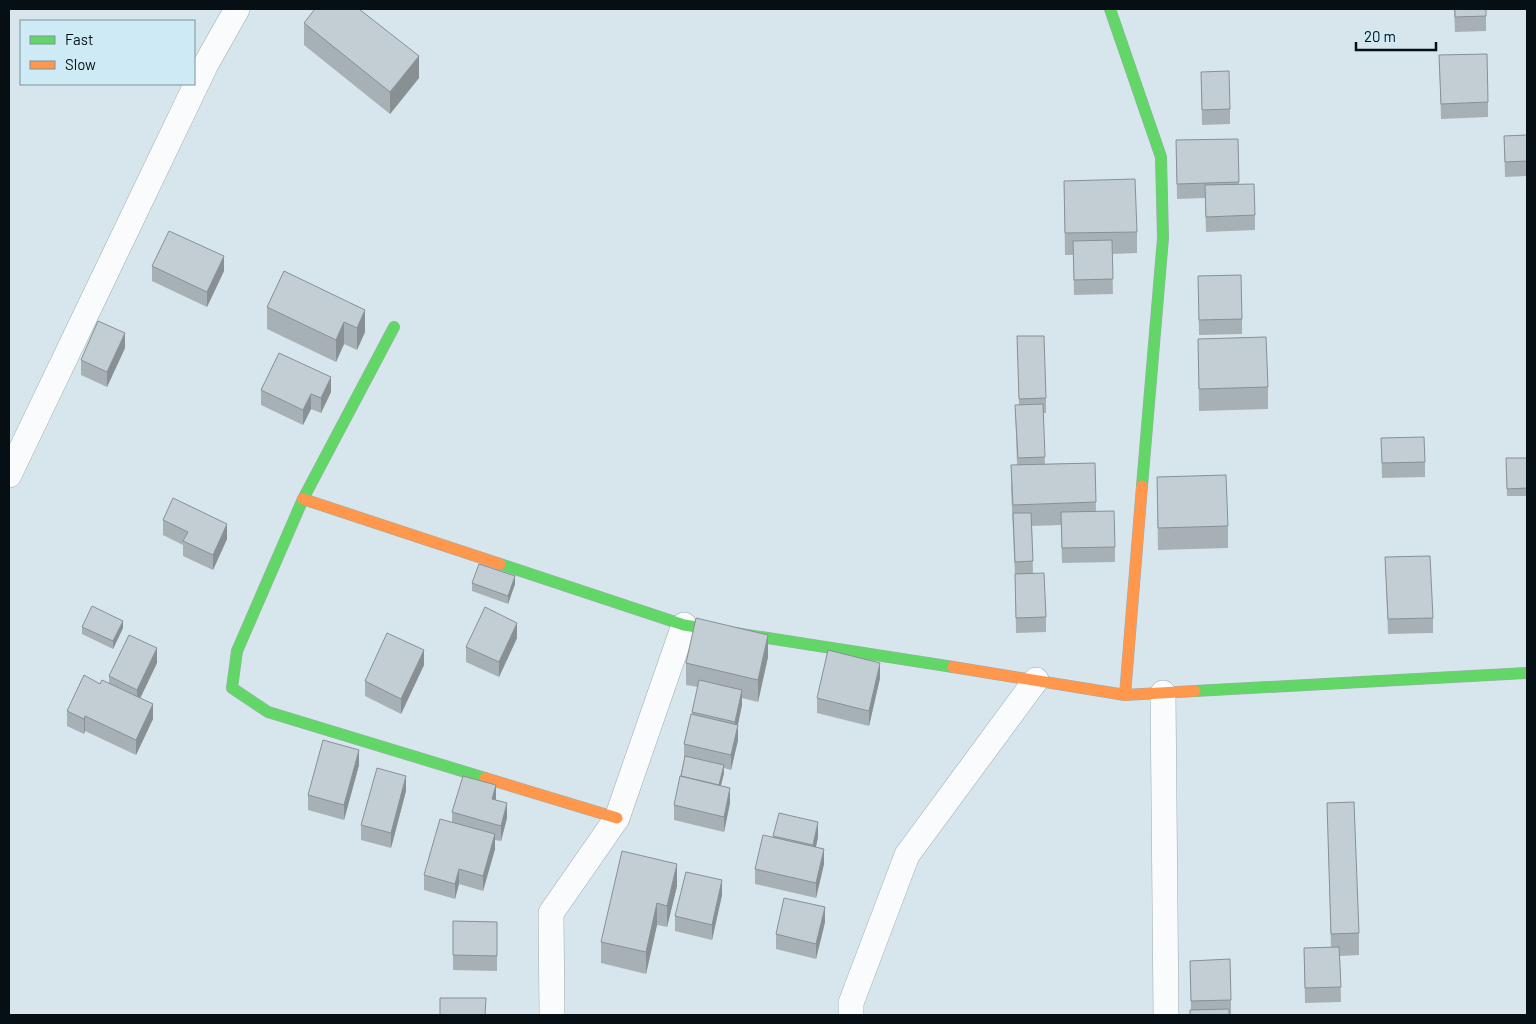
<svg xmlns="http://www.w3.org/2000/svg" width="1536" height="1024" font-family="Barlow,sans-serif">
	<style>
		.lines { fill: none; stroke-linecap: round; stroke-linejoin: round }
		.street-casing { stroke: #9eabb0; stroke-width: 26 }
		.fast-casing { stroke: #9eabb0; stroke-width: 12 }
		.slow-casing { stroke: #9eabb0; stroke-width: 12 }
		.street { stroke: #f9fbfc; stroke-width: 25 }
		.fast { stroke: #63d668; stroke-width: 11 }
		.slow { stroke: #ff974d; stroke-width: 11 }
		.wall { fill: #a7b1b5 }
		.shaded-wall { fill: #889094 }
		.building { fill: #c2ced3; stroke: #889094 }
	</style>
	<rect width="100%" height="100%" fill="#d6e6ec"/>
	<g class="lines">
		<defs>
			<g id="street">
				<path d="M9 475 206 64 237 9"/>
				<path d="M1163 693 1166 1015"/>
				<path d="M552 1015 551 913 617 818 684 625"/>
				<path d="M851 1015V1003L907 855 1036 680"/>
			</g>
			<g id="fast">
				<path d="M1110 9 1161 157 1163 238 1142 486"/>
				<path d="M394 327 303 499 237 651 232 688 268 712 485 778"/>
				<path d="M500 564 684 625 953 667"/>
				<path d="M1195 691 1527 673"/>
			</g>
			<g id="slow">
				<path d="M303 499 500 564"/>
				<path d="M953 667 1125 695 1195 691"/>
				<path d="M1125 695 1142 486"/>
				<path d="M485 778 617 818"/>
			</g>
		</defs>
		<use href="#street" class="street-casing"/>
		<use href="#fast" class="fast-casing"/>
		<use href="#slow" class="slow-casing"/>
		<use href="#street" class="street"/>
		<use href="#fast" class="fast"/>
		<use href="#slow" class="slow"/>
	</g>
	<g class="wall">
		<path d="M1454 9H1486V31L1455 32Z"/>
		<path d="M304 23 419 78 390 114 304 45Z"/>
		<path d="M1439 55 1488 102V117L1441 119Z"/>
		<path d="M1201 72 1230 109V124L1202 125Z"/>
		<path d="M1527 135V176L1505 177 1504 136Z"/>
		<path d="M1238 139 1239 184 1255 215V230L1206 232 1205 198 1177 199 1176 140Z"/>
		<path d="M1064 181 1137 232V253L1112 254 1113 294 1074 295 1073 255H1065Z"/>
		<path d="M152 266 224 271 207 307 152 281Z"/>
		<path d="M284 271 365 332 357 350 344 344 336 362 267 329V307Z"/>
		<path d="M1198 276 1242 319V334L1199 335Z"/>
		<path d="M1017 336 1046 398V413H1043L1045 464 1095 463 1096 511 1115 547V562L1062 563 1061 525 1032 526 1033 574 1046 617V632L1016 633 1015 577 1011 487V465H1017L1015 405H1019Z"/>
		<path d="M1198 339 1268 387V409L1199 411Z"/>
		<path d="M125 348 107 387 81 375V360Z"/>
		<path d="M261 390 331 392 321 413 311 409 303 425 261 405Z"/>
		<path d="M1381 438 1425 462V477L1382 478Z"/>
		<path d="M1506 458H1527V496H1507Z"/>
		<path d="M1157 477 1228 526V548L1158 550Z"/>
		<path d="M163 520 227 539 213 570 183 556V545L163 535Z"/>
		<path d="M1385 557 1433 618V633L1388 634Z"/>
		<path d="M472 583 515 584 508 604 472 591Z"/>
		<path d="M82 627 123 628 113 649 82 634Z"/>
		<path d="M517 638 499 677 466 662V647Z"/>
		<path d="M768 657 758 702 742 698V705L738 725V740L731 770 724 768V773L721 786 730 803 724 832 674 820V805L684 759V744L698 687 686 685V663Z"/>
		<path d="M157 663 140 698 153 719 136 755 85 731 84 734 67 726V711L100 684 109 683V676Z"/>
		<path d="M424 665 401 714 365 696V681Z"/>
		<path d="M880 678 869 726 817 713V698Z"/>
		<path d="M359 765 344 820 308 810V795Z"/>
		<path d="M406 791 391 848 361 840V825Z"/>
		<path d="M496 800 507 818 501 841 495 840V849L483 891 459 884 455 899 424 890V875L452 822V812Z"/>
		<path d="M1327 803 1359 933V955L1340 956 1341 1002 1305 1003 1304 948 1331 947Z"/>
		<path d="M773 836 818 837 816 847 824 864 816 898 755 884V869L773 837Z"/>
		<path d="M677 886 667 927 657 925 646 974 601 963V942Z"/>
		<path d="M722 895 712 940 675 931V916Z"/>
		<path d="M453 921 497 922V971L453 970Z"/>
		<path d="M825 922 816 959 776 949V934Z"/>
		<path d="M1190 961 1231 1000V1015L1191 1010Z"/>
	</g>
	<g class="shaded-wall">
		<path d="M419 56V78L390 114V92Z"/>
		<path d="M224 256V271L207 307V292Z"/>
		<path d="M365 310V332L357 350V328Z"/>
		<path d="M344 322V344L336 362V340Z"/>
		<path d="M125 333V348L107 387V372Z"/>
		<path d="M331 377V392L321 413V398Z"/>
		<path d="M311 394V409L303 425V410Z"/>
		<path d="M227 524V539L213 570V555Z"/>
		<path d="M515 576V584L508 604V596Z"/>
		<path d="M123 621V628L113 649V641Z"/>
		<path d="M517 623V638L499 677V662Z"/>
		<path d="M768 635V657L758 702V680Z"/>
		<path d="M157 648V663L137 705V690Z"/>
		<path d="M424 650V665L401 714V699Z"/>
		<path d="M880 663V678L869 726V711Z"/>
		<path d="M742 690V705L735 737V722Z"/>
		<path d="M153 704V719L136 755V740Z"/>
		<path d="M85 716V731L84 734V719Z"/>
		<path d="M738 725V740L731 770V755Z"/>
		<path d="M359 750V765L344 820V805Z"/>
		<path d="M724 765V773L719 792V785Z"/>
		<path d="M406 776V791L391 848V833Z"/>
		<path d="M496 785V800L492 799Z"/>
		<path d="M730 788V803L724 832V817Z"/>
		<path d="M507 803V818L501 841V826Z"/>
		<path d="M818 822V837L813 860V845Z"/>
		<path d="M495 834V849L483 891V876Z"/>
		<path d="M824 849V864L816 898V883Z"/>
		<path d="M677 864V886L667 927V906Z"/>
		<path d="M459 869V884L455 899V884Z"/>
		<path d="M722 880V895L712 940V925Z"/>
		<path d="M657 903V925L646 974V952Z"/>
		<path d="M825 907V922L816 959V944Z"/>
	</g>
	<g class="building">
		<path d="M315 9H359L419 56 390 92 304 23Z"/>
		<path d="M1455 9H1486V16L1455 17Z"/>
		<path d="M1487 54 1488 102 1441 104 1439 55Z"/>
		<path d="M1229 71 1230 109 1202 110 1201 72Z"/>
		<path d="M1527 135V161L1505 162 1504 136Z"/>
		<path d="M1238 139 1239 182 1177 184 1176 140Z"/>
		<path d="M1135 179 1137 232 1065 233 1064 181Z"/>
		<path d="M1254 184 1255 215 1206 217 1205 185Z"/>
		<path d="M169 231 224 256 207 292 152 266Z"/>
		<path d="M1112 240 1113 279 1074 280 1073 241Z"/>
		<path d="M284 271 365 310 357 328 344 322 336 340 267 307Z"/>
		<path d="M1241 275 1242 319 1199 320 1198 276Z"/>
		<path d="M98 321 125 333 107 372 81 360Z"/>
		<path d="M1017 336H1044L1046 398 1019 399Z"/>
		<path d="M1266 337 1268 387 1199 389 1198 339Z"/>
		<path d="M279 353 331 377 321 398 311 394 303 410 261 390Z"/>
		<path d="M1043 404 1045 457 1018 458 1015 405Z"/>
		<path d="M1424 437 1425 462 1382 463 1381 438Z"/>
		<path d="M1506 458H1527V488L1507 489Z"/>
		<path d="M1095 463 1096 502 1013 505 1011 465Z"/>
		<path d="M1226 475 1228 526 1158 528 1157 477Z"/>
		<path d="M173 498 227 524 213 555 183 541 188 532 163 520Z"/>
		<path d="M1114 511 1115 547 1062 548 1061 512Z"/>
		<path d="M1013 513H1031L1033 561 1015 562Z"/>
		<path d="M1430 556 1433 618 1388 619 1385 557Z"/>
		<path d="M479 564 515 576 508 596 472 583Z"/>
		<path d="M1044 573 1046 617 1016 618 1015 574Z"/>
		<path d="M92 606 123 621 113 641 82 627Z"/>
		<path d="M485 607 517 623 499 662 466 647Z"/>
		<path d="M696 618 768 635 758 680 686 663Z"/>
		<path d="M387 633 424 650 401 699 365 681Z"/>
		<path d="M129 635 157 648 137 690 109 676Z"/>
		<path d="M828 650 880 663 869 711 817 698Z"/>
		<path d="M84 675 100 684 102 680 153 704 136 740 85 716 84 719 67 711Z"/>
		<path d="M699 680 742 690 735 722 692 712Z"/>
		<path d="M691 714 738 725 731 755 684 744Z"/>
		<path d="M323 740 359 750 344 805 308 795Z"/>
		<path d="M685 756 724 765 719 785 681 776Z"/>
		<path d="M377 768 406 776 391 833 361 825Z"/>
		<path d="M463 776 496 785 492 799 507 803 501 826 452 812Z"/>
		<path d="M680 776 730 788 724 817 674 805Z"/>
		<path d="M1354 802 1359 933 1331 934 1327 803Z"/>
		<path d="M779 813 818 822 813 845 773 836Z"/>
		<path d="M440 819 495 834 483 876 459 869 455 884 424 875Z"/>
		<path d="M763 835 824 849 816 883 755 869Z"/>
		<path d="M622 851 677 864 667 906 657 903 646 952 601 942Z"/>
		<path d="M686 872 722 880 712 925 675 916Z"/>
		<path d="M784 898 825 907 816 944 776 934Z"/>
		<path d="M453 921 497 922V956L453 955Z"/>
		<path d="M1339 947 1341 987 1305 988 1304 948Z"/>
		<path d="M1230 959 1231 1000 1191 1001 1190 961Z"/>
		<path d="M440 998H486L485 1015H440Z"/>
		<path d="M1229 1009V1015H1190V1010Z"/>
	</g>
	<rect width="1536" height="1024" fill="none" stroke="#060f13" stroke-width="20"/>
	<rect x="20" y="20" width="175" height="65" fill="#cdeaf5" stroke="#7d929b"/>
	<rect x="30" y="36" width="25" height="8" fill="#63d668" stroke="#7d929b"/>
	<text x="65" y="45" font-size="15" fill="#060f13">Fast</text>
	<rect x="30" y="61" width="25" height="8" fill="#ff974d" stroke="#7d929b"/>
	<text x="65" y="70" font-size="15" fill="#060f13">Slow</text>
	<path d="M1356 42v8h80v-8" fill="none" stroke="#060f13" stroke-width="2.5"/>
	<text x="1364" y="42" font-size="15" fill="#060f13" stroke="#cdeaf5" stroke-width="4" paint-order="stroke">20 m</text>
</svg>
